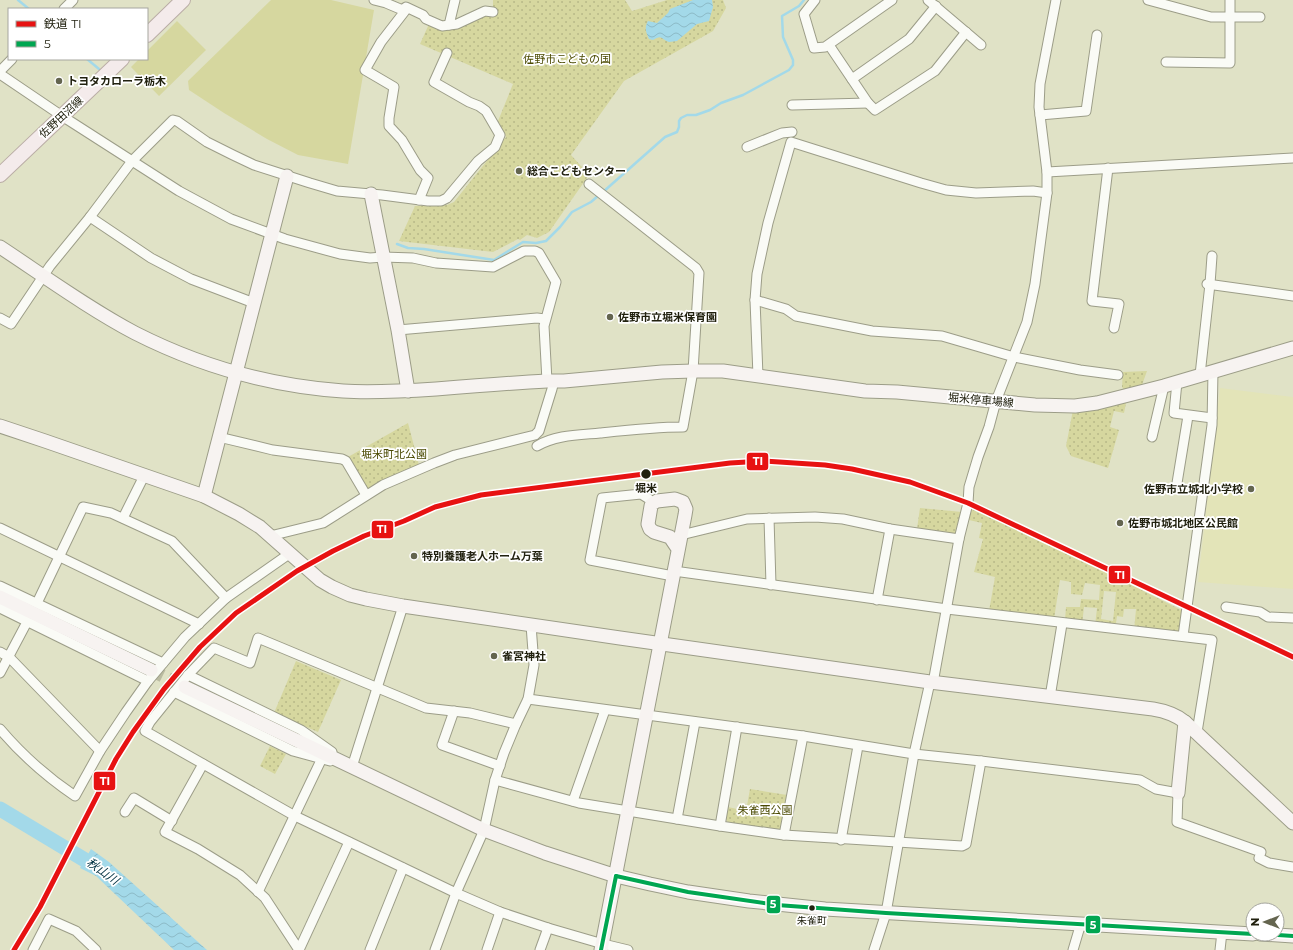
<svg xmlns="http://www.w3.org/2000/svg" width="1293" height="950" font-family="Montserrat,'Noto Sans JP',sans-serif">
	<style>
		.built { fill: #e3e4b8 }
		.grass { fill: url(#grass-dots); fill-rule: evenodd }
		.garden { fill: #d6d79f }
		.water { fill: url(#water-waves) }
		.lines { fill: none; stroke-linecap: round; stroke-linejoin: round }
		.stream { stroke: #a3d9e9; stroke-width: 2.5 }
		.river { stroke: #a3d9e9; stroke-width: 15 }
		.secondary-tunnel { stroke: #babba1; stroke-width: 13; stroke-dasharray: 13 6; stroke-linecap: butt }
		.street-casing { stroke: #9c9d88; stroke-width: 11 }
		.secondary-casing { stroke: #9c9d88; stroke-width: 15 }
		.primary-casing { stroke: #baada6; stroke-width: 16 }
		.street { stroke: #fafbf6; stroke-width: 9 }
		.secondary { stroke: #f7f3f1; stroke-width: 13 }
		.primary { stroke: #f4ebeb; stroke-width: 14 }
		.bus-1-casing { stroke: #fff; stroke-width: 7 }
		.bus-1 { stroke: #00a651; stroke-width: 4 }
		.rail-1-casing { stroke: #fff; stroke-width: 8 }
		.rail-1 { stroke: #e71212; stroke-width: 5 }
		.poi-dot { fill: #64654f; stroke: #fff; stroke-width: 1.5 }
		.stop-dot { fill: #21210f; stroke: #fff; stroke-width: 1.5 }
		.labels { text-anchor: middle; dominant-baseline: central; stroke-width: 3.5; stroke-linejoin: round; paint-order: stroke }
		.bus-label { font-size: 10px; fill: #21210f; stroke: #fff }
		.park-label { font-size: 11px; fill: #4b4a02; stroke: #fff }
		.poi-label { font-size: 11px; font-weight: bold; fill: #21210f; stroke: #fff; text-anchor: start }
		.street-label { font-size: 11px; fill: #21210f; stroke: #fff }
		.stop-label { font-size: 11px; font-weight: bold; fill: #21210f; stroke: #fff }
		.water-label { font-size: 12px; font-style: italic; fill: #003041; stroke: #fff }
		.line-badge { stroke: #fff; stroke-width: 1.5 }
		.badge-label { font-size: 11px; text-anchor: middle; font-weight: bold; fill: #fff }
	</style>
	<defs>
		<pattern id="grass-dots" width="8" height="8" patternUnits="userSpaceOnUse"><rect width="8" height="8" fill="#d6d79f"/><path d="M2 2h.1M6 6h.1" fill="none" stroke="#b7b888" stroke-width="1.8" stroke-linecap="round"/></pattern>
		<pattern id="water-waves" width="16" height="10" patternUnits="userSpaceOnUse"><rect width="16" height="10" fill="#a3d9e9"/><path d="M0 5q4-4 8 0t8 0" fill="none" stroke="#8cbac7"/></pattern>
	</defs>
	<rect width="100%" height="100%" fill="#e0e2c6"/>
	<path class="built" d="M1220 388 1293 397V589L1198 582Z"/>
	<g class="grass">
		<path d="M493 0H625L632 11 667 0H723L726 8 713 31 624 81 571 155 589 175 549 232 537 238 527 235 520 240 518 239 493 252 399 241 415 206 447 205 454 202 506 137 498 121 513 84 420 44 429 24 443 28 493 10Z"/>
		<path d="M1147 371 1142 385 1125 391 1122 387 1123 372Z"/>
		<path d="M1127 398 1124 413 1114 411 1110 427 1119 430 1108 468 1071 456 1066 446 1073 410Z"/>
		<path d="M408 423 419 465 367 492 348 457Z"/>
		<path d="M920 508 962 512 957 538 917 529Z"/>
		<path d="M970 508 1106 572 1185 612 1183 636 1134 631 1136 609H1124L1123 617 1117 616 1116 623H1114V628L1095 626 1097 608 1084 607 1082 625 1065 620 1066 607H1080L1081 599 1099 600 1100 585 1085 583 1082 595 1071 594V582L1060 580 1054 619 989 611 995 577 974 572 983 539 979 538 982 523 969 520ZM1104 591 1116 592 1113 621 1101 619Z"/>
		<path d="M296 661 341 680 318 732 274 713Z"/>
		<path d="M270 746 286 754 275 774 260 766Z"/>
		<path d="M750 789 787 795 780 828 777 831 729 824 726 819 728 807 746 811Z"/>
	</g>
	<g class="garden">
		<path d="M271 0H331L374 10 348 164 298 155 267 139 224 113 189 90 188 81Z"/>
		<path d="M177 21 206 50 159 96 131 67 139 59H147V51Z"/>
	</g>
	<g class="water">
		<path d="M693 0H712L713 7 709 21 697 24 677 41 669 42C661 39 662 34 653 40L649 39C646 32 644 28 648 21L657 23 668 13 670 9Z"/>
		<path d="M91 849 109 862 207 950H174L96 876 80 868Z"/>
	</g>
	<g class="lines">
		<g class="stream">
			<path d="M18 0 29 9"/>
			<path d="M87 59 99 69"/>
			<path d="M603 192 665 137 677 132 679 127V121L681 118 687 115H696L710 110 721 103 743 95 789 70 793 65V60L783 37 782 16 799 6 804 0"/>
			<path d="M397 244 408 248 424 249 494 260 523 242 536 243 546 241 560 227 572 212 591 202 599 195"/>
		</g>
		<path class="river" d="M0 809 85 860 103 868"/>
		<path class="secondary-tunnel" d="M151 670 185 687"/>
		<defs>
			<g id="street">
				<path d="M374 0 386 3 405 11 381 42 365 70 394 87 389 118V126L402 140 420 170 428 178 419 200"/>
				<path d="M815 0 804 14 814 48 825 47 892 0"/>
				<path d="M928 0 981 45"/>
				<path d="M1148 0 1211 17H1260"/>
				<path d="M64 9 73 0"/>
				<path d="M402 10 406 7 423 15 426 19 442 26 457 24 485 11 493 12"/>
				<path d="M449 25 455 0"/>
				<path d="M829 45 868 103 875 110 935 71 966 32"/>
				<path d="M1166 62 1230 63V0"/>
				<path d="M0 71 12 59"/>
				<path d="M0 74 62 116 179 191 231 219 285 239 340 254 370 258 383 257 413 258 436 263 493 267 524 251H535L539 253 556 282 544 326 547 381"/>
				<path d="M852 79 909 39 936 6"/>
				<path d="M792 105 868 103"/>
				<path d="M1040 115 1086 111 1097 35"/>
				<path d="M747 147 782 133 792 132"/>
				<path d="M1108 168 1092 301 1119 304 1114 328"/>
				<path d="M1047 172 1293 158"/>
				<path d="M90 217 151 258 191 279 254 303"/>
				<path d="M1207 284 1293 296"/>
				<path d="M755 300 786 309 796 316 872 331 942 336 1014 357 1080 370 1118 375"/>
				<path d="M0 318 11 324 50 266 90 217 132 161 173 120 177 121 207 142 233 155 254 165 310 183 337 191 382 195 428 201H441L447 198 478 161 495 147 500 135 486 111 479 106 469 102 434 82 447 53"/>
				<path d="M398 330 537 318 545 319"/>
				<path d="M1200 375 1210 284 1212 256"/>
				<path d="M758 376 755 300 757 274 768 223 791 142 921 183 946 190 976 193 1033 191 1047 193"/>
				<path d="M1177 382 1174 413 1212 418"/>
				<path d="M219 437 273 450 342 459 346 461 366 495"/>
				<path d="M1152 437 1164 386"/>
				<path d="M537 446C555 435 579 435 600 433 628 430 655 427 683 427L693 371 699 273 696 268 589 184"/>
				<path d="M1177 483 1188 416"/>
				<path d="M652 504 649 499 641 494 602 498 590 560 673 576"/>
				<path d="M123 518 144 476"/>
				<path d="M769 518 771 585"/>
				<path d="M0 528 199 624"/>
				<path d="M681 535 747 519 815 517 843 519 890 529 959 539"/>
				<path d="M270 536 323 523 383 485 434 463 455 455 535 435 539 431 552 389 554 381"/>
				<path d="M674 571 947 609 1212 640 1197 732"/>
				<path d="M0 586 163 663"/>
				<path d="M877 600 890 529"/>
				<path d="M37 603 83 507 111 513 172 541 226 598"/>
				<path d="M1226 607 1260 612 1268 617 1293 618"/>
				<path d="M0 608 148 681"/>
				<path d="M1183 636 1212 425 1213 371"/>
				<path d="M0 652 9 657 100 751"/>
				<path d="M0 673 27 622"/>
				<path d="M188 675 301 730 332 752"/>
				<path d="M933 683 959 539 968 503 969 487 978 457 989 427 996 401 1027 322 1035 284 1047 193V172L1039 107 1040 84 1056 0"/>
				<path d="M174 692 293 751 330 761"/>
				<path d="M1050 697 1062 624"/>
				<path d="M528 699 803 736 914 754 981 761 1140 780 1156 789 1178 793 1177 822 1261 852 1259 858 1269 863 1293 867"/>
				<path d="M454 711 442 745 500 766"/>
				<path d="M516 724 470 713 426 708 258 638 250 663 214 648 188 675 150 722 145 731 295 816 456 893 500 912 548 928 603 944 628 950"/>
				<path d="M0 729C22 755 47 777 75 796L100 751 126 712 148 681 185 637 226 598 289 554"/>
				<path d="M203 764 165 832 198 849 240 875 265 898 299 950"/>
				<path d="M352 767 403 606"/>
				<path d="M495 780 579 803 720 826 784 835 962 846 966 844 981 761"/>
				<path d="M573 801 605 710"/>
				<path d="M125 812 134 798 172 821"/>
				<path d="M677 819 695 722"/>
				<path d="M720 826 737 727"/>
				<path d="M784 835 803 736"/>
				<path d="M841 840 858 746"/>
				<path d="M258 892 324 754"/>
				<path d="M33 950 49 919 76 931 96 950"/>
				<path d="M299 950 349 842"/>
				<path d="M370 950 403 868"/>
				<path d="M435 950 456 893 484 830 495 780 504 753 516 724 528 699 534 665 531 625"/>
				<path d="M487 950 500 912"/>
				<path d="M540 950 548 928"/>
				<path d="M874 950 886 913 914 754 930 682"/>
				<path d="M1073 950 1081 923"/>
				<path d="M1220 950 1222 932"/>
			</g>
			<g id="secondary">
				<path d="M371 194 398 330 408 391"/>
				<path d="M0 247C44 276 88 308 135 333 200 366 270 386 343 391 374 393 405 391 436 389 473 386 510 383 547 381H564L662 372 693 371H723L865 391 897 392 1035 405 1075 406 1097 403 1164 386 1293 348"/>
				<path d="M0 426 45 441 204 496 239 514 260 527 320 580 332 587 350 595 366 599 403 606 620 638 930 682 1153 709C1165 711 1175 714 1185 722L1293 823"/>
				<path d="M204 496 287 176"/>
				<path d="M0 597 151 670"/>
				<path d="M185 687 484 830 545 853 616 876 650 884 688 892 749 901 825 909 1253 934"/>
				<path d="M1178 793 1185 722"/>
				<path d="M1260 934 1293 936"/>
				<path d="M601 950 685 515 686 509 683 502 675 499 657 501 652 504 651 506 648 524 650 529 654 532 670 537 678 549"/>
			</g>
			<g id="primary">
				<path d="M147 35 183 0"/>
				<path d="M0 175 122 59"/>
			</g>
		</defs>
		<use href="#street" class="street-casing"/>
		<use href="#secondary" class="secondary-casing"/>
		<use href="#primary" class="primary-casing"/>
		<use href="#street" class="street"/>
		<use href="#secondary" class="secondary"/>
		<use href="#primary" class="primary"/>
		<defs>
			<g id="bus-1">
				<path d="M616 876 688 892 777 905 886 913 1253 934"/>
				<path d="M1260 934 1293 936"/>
				<path d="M601 950 616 876"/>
			</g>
		</defs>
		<use href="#bus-1" class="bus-1-casing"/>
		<use href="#bus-1" class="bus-1"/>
		<defs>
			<path id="rail-1" d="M14 950 40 907 116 759 133 732 164 689 200 647 236 613 297 571 333 551 364 536 404 521 435 507 481 495 730 463 764 461 825 465 852 469 910 482 968 503 1293 657"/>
		</defs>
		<use href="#rail-1" class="rail-1-casing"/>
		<use href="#rail-1" class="rail-1"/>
	</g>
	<g class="poi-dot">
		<circle cx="59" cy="81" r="4"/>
		<circle cx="519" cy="171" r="4"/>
		<circle cx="610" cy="317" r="4"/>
		<circle cx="1251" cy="489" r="4"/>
		<circle cx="1120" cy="523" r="4"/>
		<circle cx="414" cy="556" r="4"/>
		<circle cx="494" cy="656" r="4"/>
	</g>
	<g class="stop-dot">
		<circle cx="646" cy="474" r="5.5"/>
		<circle cx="812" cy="908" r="3.5"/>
	</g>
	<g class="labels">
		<g class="bus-label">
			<text x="812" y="920">朱雀町</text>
		</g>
		<g class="park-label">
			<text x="567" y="59">佐野市こどもの国</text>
			<text x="394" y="454">堀米町北公園</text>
			<text x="765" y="810">朱雀西公園</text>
		</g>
		<g class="poi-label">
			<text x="67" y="81">トヨタカローラ栃木</text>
			<text x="527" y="171">総合こどもセンター</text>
			<text x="618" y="317">佐野市立堀米保育園</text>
			<text x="1243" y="489" text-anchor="end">佐野市立城北小学校</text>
			<text x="1128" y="523">佐野市城北地区公民館</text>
			<text x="422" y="556">特別養護老人ホーム万葉</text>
			<text x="502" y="656">雀宮神社</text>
		</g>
		<g class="street-label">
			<text transform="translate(61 117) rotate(-43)">佐野田沼線</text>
			<text transform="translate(981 400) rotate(5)">堀米停車場線</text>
		</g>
		<g class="stop-label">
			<text x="646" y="488">堀米</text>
		</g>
		<g class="water-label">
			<text transform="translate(103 871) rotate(35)">秋山川</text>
		</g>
	</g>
	<g class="line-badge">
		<rect x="746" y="452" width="23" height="19" rx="4" fill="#e71212"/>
		<rect x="371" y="520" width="23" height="19" rx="4" fill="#e71212"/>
		<rect x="1108" y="565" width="23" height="19" rx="4" fill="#e71212"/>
		<rect x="93" y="771" width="23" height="20" rx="4" fill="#e71212"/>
		<rect x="766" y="895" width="15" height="19" rx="4" fill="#00a651"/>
		<rect x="1085" y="915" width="16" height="19" rx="4" fill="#00a651"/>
	</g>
	<g class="badge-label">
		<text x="758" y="465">TI</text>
		<text x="382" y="533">TI</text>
		<text x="1120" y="579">TI</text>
		<text x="105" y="785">TI</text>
		<text x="773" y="908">5</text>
		<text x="1093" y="929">5</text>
	</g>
	<rect x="8" y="8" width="140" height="52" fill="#ffffff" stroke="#a6a69f"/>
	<rect x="16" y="21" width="20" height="6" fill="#e71212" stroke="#a6a69f"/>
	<text x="44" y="28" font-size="12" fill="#21210f">鉄道 TI</text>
	<rect x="16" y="41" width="20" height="6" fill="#00a651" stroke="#a6a69f"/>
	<text x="44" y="48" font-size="12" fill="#21210f">5</text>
	<g transform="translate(1265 922) rotate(270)"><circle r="19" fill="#ffffff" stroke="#a6a69f"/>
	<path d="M0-3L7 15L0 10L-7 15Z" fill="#64654f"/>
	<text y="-6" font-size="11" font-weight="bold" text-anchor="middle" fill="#21210f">N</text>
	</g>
</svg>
